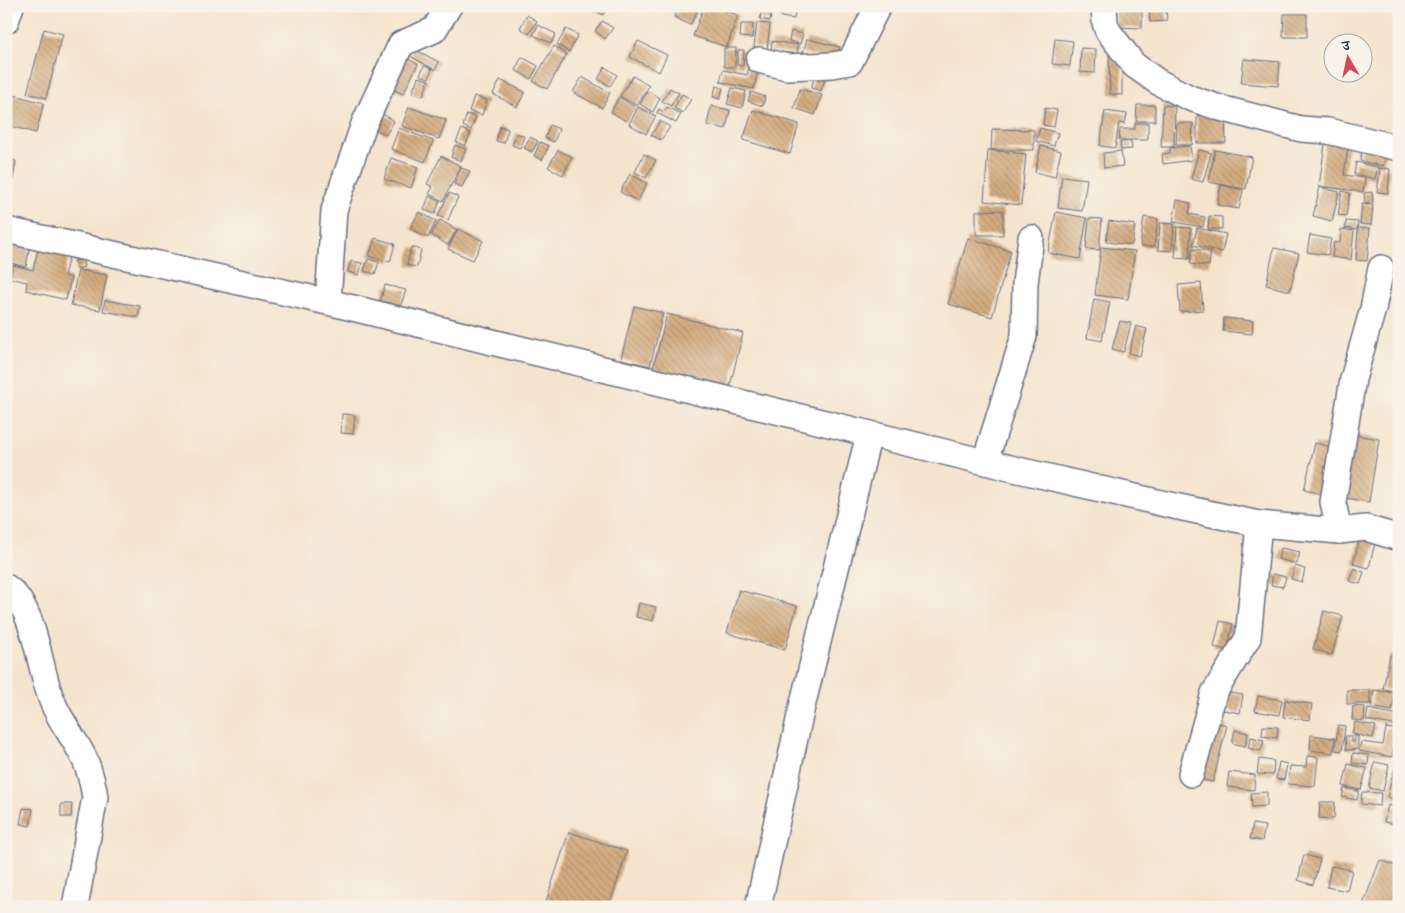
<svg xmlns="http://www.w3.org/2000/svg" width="1405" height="913" font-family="'Libre Caslon Text','Noto Serif Devanagari',serif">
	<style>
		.building { fill: url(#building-back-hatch) }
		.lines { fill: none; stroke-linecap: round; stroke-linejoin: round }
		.minor-casing { stroke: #676e85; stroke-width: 28 }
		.minor { stroke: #fff; stroke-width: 25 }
	</style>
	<defs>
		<pattern id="building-back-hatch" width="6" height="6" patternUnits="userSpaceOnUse" patternTransform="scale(1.25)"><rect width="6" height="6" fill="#d4ac7f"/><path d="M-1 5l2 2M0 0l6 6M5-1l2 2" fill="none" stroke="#ab8c6b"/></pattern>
	</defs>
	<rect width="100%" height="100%" fill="#f7f3e8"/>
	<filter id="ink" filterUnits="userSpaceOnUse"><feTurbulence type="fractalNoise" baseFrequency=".02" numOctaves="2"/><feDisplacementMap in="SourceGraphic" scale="10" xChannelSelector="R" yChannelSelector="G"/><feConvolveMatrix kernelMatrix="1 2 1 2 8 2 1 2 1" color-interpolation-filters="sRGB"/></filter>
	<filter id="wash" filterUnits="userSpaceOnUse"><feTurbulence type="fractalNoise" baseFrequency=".0096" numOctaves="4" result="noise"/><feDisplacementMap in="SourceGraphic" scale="20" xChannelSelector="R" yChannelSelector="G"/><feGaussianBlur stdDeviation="1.12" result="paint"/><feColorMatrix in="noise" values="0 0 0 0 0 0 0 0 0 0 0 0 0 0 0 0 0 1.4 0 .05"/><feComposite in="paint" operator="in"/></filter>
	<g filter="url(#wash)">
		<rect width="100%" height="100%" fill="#f5e4cd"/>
		<g id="blocks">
			<g class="building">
				<path d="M595 6H608L603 15 593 9Z"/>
				<path d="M680 6H685L697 12 690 25 674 17Z"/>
				<path d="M704 6H712L738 15 727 47 693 36Z"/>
				<path d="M783 6H796L794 19 781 17Z"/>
				<path d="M762 7 772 8 770 21 760 19Z"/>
				<path d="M1116 8H1142V28L1116 27Z"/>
				<path d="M1166 9 1167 21 1150 22 1149 10Z"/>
				<path d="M1284 14H1307V37H1283Z"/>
				<path d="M527 15 537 21 529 34 520 28Z"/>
				<path d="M602 21 613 28 605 39 595 31Z"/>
				<path d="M757 23 770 24 767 49 754 47Z"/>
				<path d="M741 24H753L752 38 740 37Z"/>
				<path d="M538 25 556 34 551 43 533 35Z"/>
				<path d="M44 29 63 34 46 98 27 93Z"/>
				<path d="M566 29 578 35 569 52 557 45Z"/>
				<path d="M791 31 803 34 800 44 789 41Z"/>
				<path d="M807 39 840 47 837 61 803 53Z"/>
				<path d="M1055 39 1073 41 1070 66 1052 64Z"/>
				<path d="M638 41 667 55 659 72 630 57Z"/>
				<path d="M772 41 798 45 797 54 771 51Z"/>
				<path d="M554 46 567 54 547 89 533 81Z"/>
				<path d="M724 48H736L735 67H724Z"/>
				<path d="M1081 48 1096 49 1095 73 1080 72Z"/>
				<path d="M414 49 439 62 435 70 410 56Z"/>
				<path d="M738 50H744L743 66 737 65Z"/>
				<path d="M1109 52H1122V95L1110 94Z"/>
				<path d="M522 57 538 66 531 79 515 70Z"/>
				<path d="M406 58 418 64 403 94 391 88Z"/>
				<path d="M1244 59 1280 62 1278 86 1241 83Z"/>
				<path d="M750 63 759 65 754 89 720 82 723 70 747 75Z"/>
				<path d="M424 66 432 69 429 78 420 75Z"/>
				<path d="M605 67 617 75 610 86 598 79Z"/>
				<path d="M633 76 649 86 637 106 620 96Z"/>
				<path d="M815 76 825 79 821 91 811 88Z"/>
				<path d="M418 77 429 80 423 96 412 93Z"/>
				<path d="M582 77 610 93 602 108 573 92Z"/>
				<path d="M500 80 525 92 517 107 493 94Z"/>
				<path d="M716 86 723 88 720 99 713 97Z"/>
				<path d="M670 88 679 93 671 106 662 101Z"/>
				<path d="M732 88 746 91 742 108 727 104Z"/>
				<path d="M800 89 822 95 815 115 794 108Z"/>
				<path d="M648 91 660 98 653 112 640 104Z"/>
				<path d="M751 92 765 97 763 106 748 101Z"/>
				<path d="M682 94 691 99 683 113 674 108Z"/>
				<path d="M14 95 44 103 36 133 6 125Z"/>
				<path d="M474 96 487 100 482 115 469 111Z"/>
				<path d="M619 97 635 107 626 121 611 112Z"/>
				<path d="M1137 105H1155V121H1136Z"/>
				<path d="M1163 105 1175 106 1174 147H1161Z"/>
				<path d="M711 106 730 110 726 129 707 125Z"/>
				<path d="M409 107 446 120 439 139 402 126Z"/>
				<path d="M638 107 656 116 646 134 629 124Z"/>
				<path d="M667 107 681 114 676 123 657 113 659 109 664 112Z"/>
				<path d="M1045 108 1057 110 1054 127 1043 125Z"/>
				<path d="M753 110 799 124 790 154 743 140Z"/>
				<path d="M378 111 394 121 386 135 370 126Z"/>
				<path d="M1105 111 1127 114 1125 124 1119 123 1115 148 1100 146Z"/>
				<path d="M467 114 476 117 471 130 463 126Z"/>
				<path d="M1225 115 1226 143H1197V116Z"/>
				<path d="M660 121 670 127 661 140 651 135Z"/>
				<path d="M1135 123H1148V140H1119L1120 129H1135Z"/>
				<path d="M1177 123H1193L1192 145H1176Z"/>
				<path d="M550 125 559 129 554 142 545 138Z"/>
				<path d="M500 126 508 129 504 143 496 141Z"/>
				<path d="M399 128 433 141 425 162 391 149Z"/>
				<path d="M1040 128 1058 133 1054 146 1036 141Z"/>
				<path d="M462 129 471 133 465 146 456 142Z"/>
				<path d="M992 129 1034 130V150H991Z"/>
				<path d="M517 133 524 136 520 148 512 145Z"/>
				<path d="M530 137 538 141 532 152 524 148Z"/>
				<path d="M1326 137 1349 141 1344 175 1365 178 1363 192 1319 186Z"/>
				<path d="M1131 141 1132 149 1121 150 1120 142Z"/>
				<path d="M540 142 549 146 542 160 534 156Z"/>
				<path d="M455 145 466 149 461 161 451 157Z"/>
				<path d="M1041 146 1061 151 1055 177 1035 172Z"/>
				<path d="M1190 146 1192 160 1163 164 1162 154 1170 153V148Z"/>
				<path d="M1362 149 1387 151 1383 166 1360 161Z"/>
				<path d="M558 150 572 157 563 175 548 167Z"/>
				<path d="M988 150 1026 154 1021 205 984 201Z"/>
				<path d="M1199 150 1211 153 1203 182 1191 179Z"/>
				<path d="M1215 150 1252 157 1246 189 1209 182Z"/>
				<path d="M1121 151 1123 166 1104 168 1103 153Z"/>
				<path d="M644 154 656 160 646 178 635 172Z"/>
				<path d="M441 156 461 166 443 201 429 194 433 187 427 184Z"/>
				<path d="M391 158 418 167 411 188 384 179Z"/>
				<path d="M6 160 16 161 13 179 6 178Z"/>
				<path d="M1356 162 1378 167 1375 179 1354 174Z"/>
				<path d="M461 168 470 171 462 187 454 184Z"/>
				<path d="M1380 168 1390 169 1388 193 1377 192Z"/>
				<path d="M630 174 647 183 638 201 620 192Z"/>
				<path d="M1062 176 1087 179 1082 211 1058 208Z"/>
				<path d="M1221 185 1243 190 1239 209 1217 205Z"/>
				<path d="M1320 187 1339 192 1332 221 1313 216Z"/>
				<path d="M1342 191 1350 193 1346 216 1338 215Z"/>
				<path d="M1372 192 1373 202 1365 204 1364 193Z"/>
				<path d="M449 193 458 197 448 220 438 216Z"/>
				<path d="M429 196 440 201 435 214 424 210Z"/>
				<path d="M1177 200 1191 203 1189 214 1205 217 1203 227 1173 222Z"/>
				<path d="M1362 204 1373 205 1371 225 1360 224Z"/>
				<path d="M1003 210V235H976V211Z"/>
				<path d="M419 212 436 221 428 238 410 229Z"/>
				<path d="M1056 212 1087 218 1080 259 1048 253Z"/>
				<path d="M1209 216 1222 217V229H1208Z"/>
				<path d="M1144 217 1158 219 1154 247 1140 246Z"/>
				<path d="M1089 218 1102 219 1099 250 1086 249Z"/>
				<path d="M440 220 457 230 448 245 431 235Z"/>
				<path d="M1109 221 1135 225 1132 245 1106 242Z"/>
				<path d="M1346 221 1358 222 1357 230 1345 228Z"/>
				<path d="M1160 223 1174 224 1172 251 1158 250Z"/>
				<path d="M1177 227 1191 228 1189 259 1175 258Z"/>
				<path d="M1197 228 1226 234 1222 252 1193 245Z"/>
				<path d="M1358 228H1370L1367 261 1356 260Z"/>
				<path d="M458 229 483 241 473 260 448 249Z"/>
				<path d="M1341 229 1354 231 1351 260 1332 257 1334 242 1340 243Z"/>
				<path d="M1310 235 1331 239 1328 255 1307 252Z"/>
				<path d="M375 238 395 244 390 262 369 256Z"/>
				<path d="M968 238 1011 251 992 317 948 304Z"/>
				<path d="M12 240 30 244 26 267 7 262Z"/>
				<path d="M411 247 421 250 417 267 407 265Z"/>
				<path d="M1101 247 1135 251 1128 299 1095 295Z"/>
				<path d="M1274 248 1299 253 1290 291 1266 285Z"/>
				<path d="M38 249 69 256 64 276 71 278 66 300 26 290 27 282 10 278 13 265 33 270Z"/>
				<path d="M1192 249 1211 251 1209 266 1190 264Z"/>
				<path d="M82 259 84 267 76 269 75 261Z"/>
				<path d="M368 259 379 262 375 274 364 271Z"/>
				<path d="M351 261 362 263 359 275 348 272Z"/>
				<path d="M78 270 107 275 100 310 71 305Z"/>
				<path d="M1201 283 1203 310 1180 312 1178 285Z"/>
				<path d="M385 285 406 290 400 308 380 302Z"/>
				<path d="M1094 299 1110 302 1102 341 1087 338Z"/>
				<path d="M105 300 140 306 138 317 103 311Z"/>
				<path d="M634 306 663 313 650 366 621 359Z"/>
				<path d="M667 314 743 333 730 386 653 368Z"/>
				<path d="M1224 318 1253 321 1252 334 1223 331Z"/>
				<path d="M1120 321 1131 323 1124 352 1112 349Z"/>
				<path d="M1136 326 1147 329 1140 356 1129 353Z"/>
				<path d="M342 414 355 415 353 434 341 433Z"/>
				<path d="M1350 434 1379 439 1369 502 1340 497Z"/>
				<path d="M1315 443 1336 448 1326 495 1304 490Z"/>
				<path d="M1361 533 1376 538 1369 568 1353 564Z"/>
				<path d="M1281 548 1300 552 1297 564 1278 559Z"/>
				<path d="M1295 566 1305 569 1302 582 1291 579Z"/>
				<path d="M1354 568 1364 572 1360 584 1349 581Z"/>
				<path d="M1273 574 1286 577 1283 587 1271 585Z"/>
				<path d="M739 590 797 606 785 650 727 633Z"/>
				<path d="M639 603 656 607 653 621 636 617Z"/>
				<path d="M1324 611 1343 616 1332 655 1313 649Z"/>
				<path d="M1220 621 1233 624 1227 650 1214 647Z"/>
				<path d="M1390 655 1399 657 1397 692 1383 689Z"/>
				<rect x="1347" y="690" width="23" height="14"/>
				<path d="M1374 690 1395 693 1392 711 1371 707Z"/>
				<path d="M1221 692 1243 695 1240 713 1218 709Z"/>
				<path d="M1258 696 1282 700 1279 715 1255 711Z"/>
				<path d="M1285 700 1312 704 1310 720 1283 717Z"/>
				<path d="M1353 706 1365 707 1364 721 1352 720Z"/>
				<path d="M1368 709 1399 715V726L1366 720Z"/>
				<path d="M1209 721 1227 725 1213 782 1195 779Z"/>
				<path d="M1355 722 1376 726 1373 738 1352 734Z"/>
				<path d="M1338 725 1345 726 1342 751 1335 750Z"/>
				<path d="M1263 726 1278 727 1277 738 1262 736Z"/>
				<path d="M1386 728 1397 730 1392 757 1359 751 1361 742 1383 745Z"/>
				<path d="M1235 730 1248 733 1245 746 1232 743Z"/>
				<path d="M1311 735 1335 738 1333 753 1310 750Z"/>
				<path d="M1345 736H1351V742H1354V736H1358V749L1346 750Z"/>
				<path d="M1251 737 1264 740 1261 751 1248 748Z"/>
				<path d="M1353 753 1369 755 1368 765 1352 763Z"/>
				<path d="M1307 756 1318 757 1315 786 1288 784 1290 766 1306 767Z"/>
				<path d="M1259 759 1274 761 1273 775 1257 774Z"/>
				<path d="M1279 762 1287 764 1284 780 1276 779Z"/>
				<path d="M1375 762 1389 765 1383 791 1369 788Z"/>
				<path d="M1396 763H1399V800L1387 797Z"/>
				<path d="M1348 764 1367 768 1361 790 1343 786Z"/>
				<path d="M1229 772 1255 775 1254 790 1227 787Z"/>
				<path d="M1344 788 1359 791 1357 800 1342 797Z"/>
				<path d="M1267 792V806L1252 807 1251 793Z"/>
				<path d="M1362 792 1381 793 1380 806 1361 804Z"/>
				<path d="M1320 802H1335L1334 819 1319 818Z"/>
				<path d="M61 804H72L71 817H61Z"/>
				<path d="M1388 805 1399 808V825L1384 822Z"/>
				<path d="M23 808 33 809 30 826 20 824Z"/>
				<path d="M1253 824 1265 826 1262 841 1250 839Z"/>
				<path d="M569 832 627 851 609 907H544Z"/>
				<path d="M1304 855 1320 859 1313 885 1298 880Z"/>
				<path d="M1380 860 1399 867V907H1362Z"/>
				<path d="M1331 866 1352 870 1347 891 1327 887Z"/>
			</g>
		</g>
	</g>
	<g filter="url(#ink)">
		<use href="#blocks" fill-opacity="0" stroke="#676e85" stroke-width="1"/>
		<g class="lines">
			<defs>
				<g id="minor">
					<path d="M1104 6 1105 23 1108 31 1134 65 1158 82 1190 98 1220 108 1301 129 1328 131 1399 148"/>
					<path d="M6 21 11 6"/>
					<path d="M759 60 787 67 832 65 850 62 878 6"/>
					<path d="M6 230 328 302 1014 469 1174 506 1259 524 1339 531 1366 528 1399 538"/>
					<path d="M328 302 334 210 364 124 401 44 434 30 449 6"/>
					<path d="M985 462 1024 336 1025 283 1031 238"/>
					<path d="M1339 531 1333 502 1353 379 1373 309 1381 268"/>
					<path d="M6 587C36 606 39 672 53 703 61 723 76 740 85 760 90 772 93 784 95 797L75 907"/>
					<path d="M1191 774 1214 693 1248 638 1259 524"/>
					<path d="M758 907 801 711 869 434"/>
				</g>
			</defs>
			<use href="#minor" class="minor-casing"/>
			<use href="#minor" class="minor"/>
		</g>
	</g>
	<rect width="1405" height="913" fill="none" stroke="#f7f3e8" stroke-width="25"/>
	<g transform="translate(1348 58) rotate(351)"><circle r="24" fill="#f7f3e8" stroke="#9fa5b1"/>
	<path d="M0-4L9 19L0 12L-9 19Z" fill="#d1495b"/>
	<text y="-8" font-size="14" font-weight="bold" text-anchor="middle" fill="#1b2f5e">उ</text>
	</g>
</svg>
